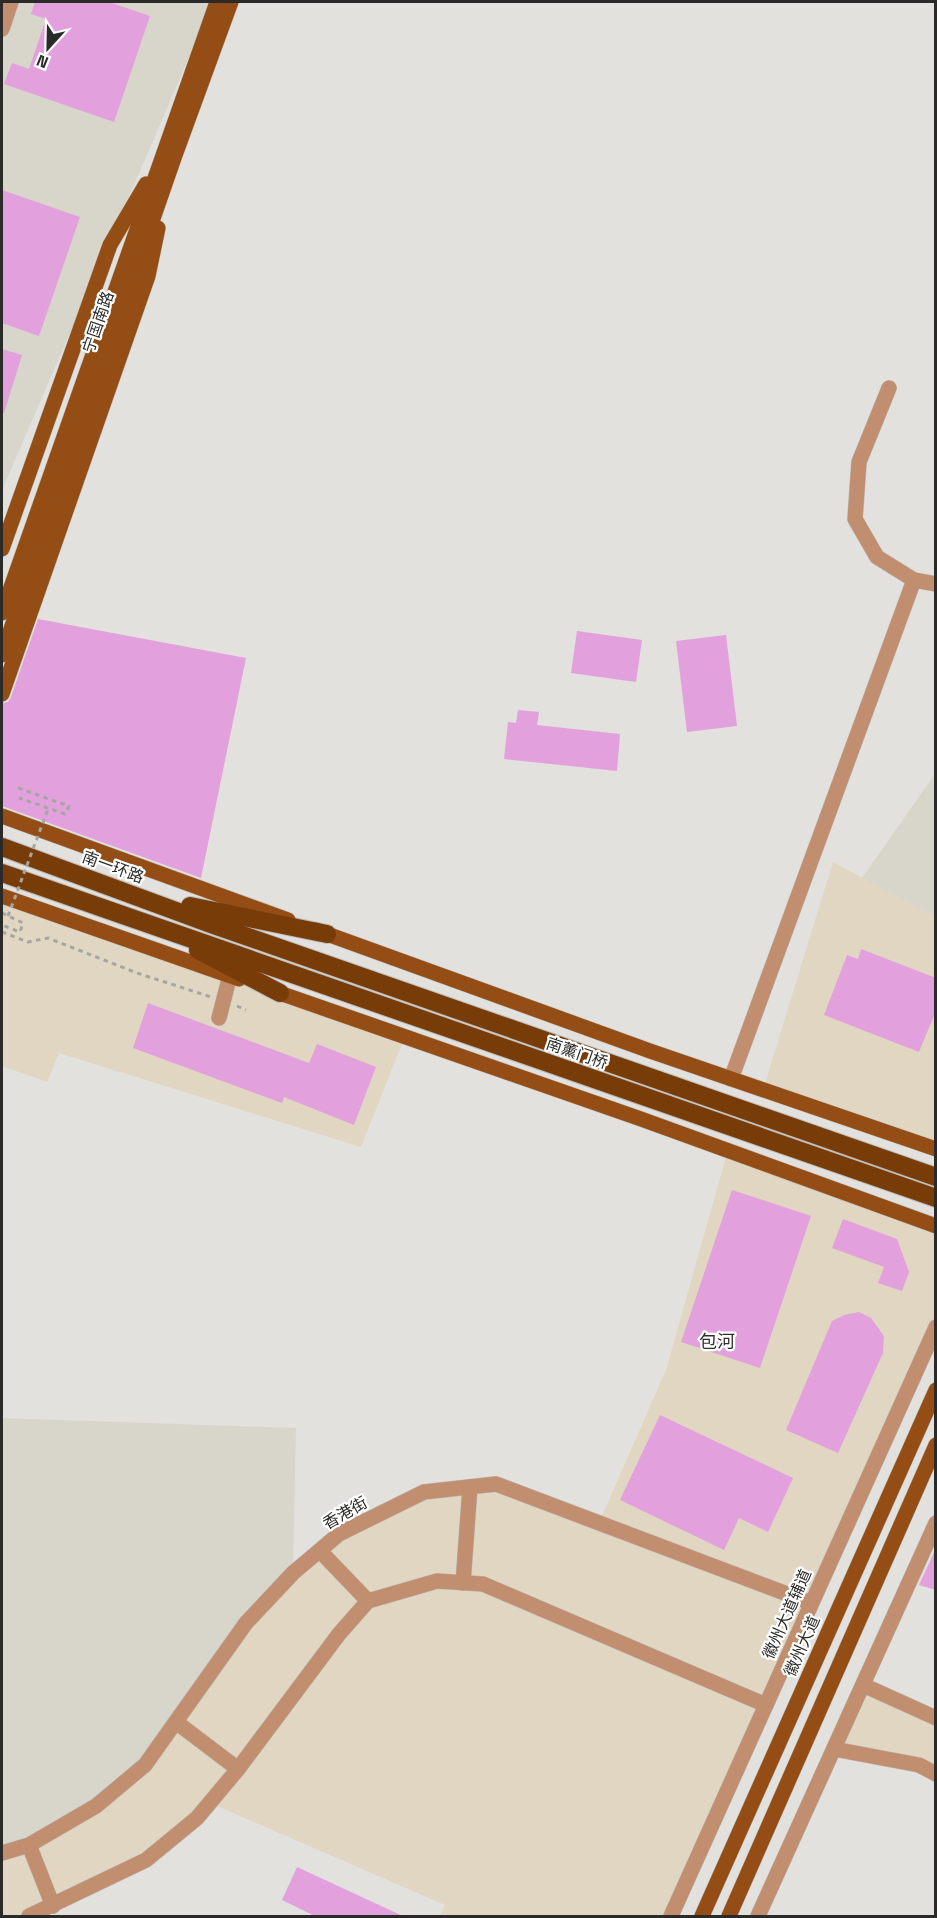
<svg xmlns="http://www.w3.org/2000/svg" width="937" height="1918" font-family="'Space Grotesk','Noto Sans SC',sans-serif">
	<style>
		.commercial { fill: #e1d6c1 }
		.built { fill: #d8d5ca }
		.building { fill: #e2a1dd }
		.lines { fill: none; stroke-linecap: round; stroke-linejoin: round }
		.minor-casing { stroke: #bdbcb9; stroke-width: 16 }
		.major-casing { stroke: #bdbcb9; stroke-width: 16 }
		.highway-casing { stroke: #bdbcb9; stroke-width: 20 }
		.path { stroke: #a6a5a2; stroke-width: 3; stroke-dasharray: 4.5 4.5; stroke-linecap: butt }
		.minor { stroke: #c18f6f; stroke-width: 15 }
		.major { stroke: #944d14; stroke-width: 15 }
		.highway { stroke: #783c09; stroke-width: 18 }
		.path-bridge { stroke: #a6a5a2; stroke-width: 3; stroke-dasharray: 4.5 4.5; stroke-linecap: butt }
		.labels { text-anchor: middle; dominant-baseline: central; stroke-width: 4.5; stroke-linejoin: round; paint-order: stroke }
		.street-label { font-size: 16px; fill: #2a2a28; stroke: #fff }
		.neighbourhood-label { font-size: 18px; fill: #302f2c; stroke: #fff }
	</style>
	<rect width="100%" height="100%" fill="#e2e1dd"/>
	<g class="commercial">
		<path d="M833 862 935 917V1149L763 1090Z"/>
		<path d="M2 896 405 1036 361 1147 59 1053 47 1082 2 1066Z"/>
		<path d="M728 1150 935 1226V1327L671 1916H440L445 1905 210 1803 146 1860 29 1916H2V1853L339 1534 424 1492 496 1484 599 1523 666 1370Z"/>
		<path d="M863 1685 935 1718V1774L834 1749Z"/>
	</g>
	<g class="built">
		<path d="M2 2H213L2 490Z"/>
		<path d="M935 774V917L862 878Z"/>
		<path d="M2 1418 296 1428 293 1573 145 1765 96 1806 2 1853Z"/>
	</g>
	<g class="building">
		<path d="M35 2H109L150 16 114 122 4 84 12 63 29 69 46 19 31 14Z"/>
		<path d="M2 190 80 217 39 336 2 323Z"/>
		<path d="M2 349 22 355 4 413H2Z"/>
		<path d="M38 619 246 658 201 878 2 806V703L8 702 11 697Z"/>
		<path d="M577 631 642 640 636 682 571 673Z"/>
		<path d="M726 635 737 726 687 732 676 641Z"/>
		<path d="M518 710 539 712 537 725 620 734 617 771 504 759 508 722 516 723Z"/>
		<path d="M861 949 936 978V1011L919 1052 824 1015 847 955 858 959Z"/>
		<path d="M148 1003 309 1063 317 1044 376 1067 354 1125 284 1097 282 1103 133 1048Z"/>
		<path d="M732 1190 811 1216 760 1368 681 1342Z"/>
		<path d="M843 1219 897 1239 909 1272 902 1291 878 1283 884 1267 832 1248Z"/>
		<path d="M859 1312 871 1318 884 1336 883 1353 838 1453 786 1430 832 1321 844 1315Z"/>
		<path d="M660 1415 793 1478 768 1532 739 1518 724 1550 620 1500Z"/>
		<path d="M936 1548V1590L919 1585Z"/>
		<path d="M297 1867 405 1917H317L282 1900Z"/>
	</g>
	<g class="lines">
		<defs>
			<g id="minor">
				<path d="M2 29 11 2"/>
				<path d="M889 388 859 462 855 519 877 557 914 580 936 584"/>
				<path d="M219 1018 230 975"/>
				<path d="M731 1079 914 580"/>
				<path d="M320 1551 368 1601"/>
				<path d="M463 1583 470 1487"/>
				<path d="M863 1685 936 1718"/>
				<path d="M176 1722 238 1769"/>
				<path d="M834 1749 919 1765 936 1774"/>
				<path d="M29 1845 53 1906"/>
				<path d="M2 1853 29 1845 96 1806 145 1765 246 1623 293 1573 339 1534 424 1492 496 1484 811 1603"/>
				<path d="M29 1916 146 1860 197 1818 238 1769 339 1634 368 1601 437 1581 483 1584 766 1705"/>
				<path d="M671 1916 936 1327"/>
				<path d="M758 1916 936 1523"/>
			</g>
			<g id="major">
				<path d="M2 549 110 245 146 184"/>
				<path d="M2 613 217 2"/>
				<path d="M2 655 174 158 231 2"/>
				<path d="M2 694 148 276 158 228"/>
				<path d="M2 816 288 920"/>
				<path d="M2 896 239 979"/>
				<path d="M316 930 650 1051 936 1149"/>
				<path d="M271 990 641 1119 936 1226"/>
				<path d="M702 1916 936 1390"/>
				<path d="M729 1916 936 1445"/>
			</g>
			<g id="highway">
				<path d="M2 847 211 924 936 1177"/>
				<path d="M2 873 936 1198"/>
				<path d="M190 906 327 934"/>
				<path d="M198 950 280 993"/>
			</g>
		</defs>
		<use href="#minor" class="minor-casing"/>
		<use href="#major" class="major-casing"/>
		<use href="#highway" class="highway-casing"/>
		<g class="path">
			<path d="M18 788 69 806 65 814 19 798"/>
			<path d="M2 913 23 923 20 932 2 925"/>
			<path d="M2 932 28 942 48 938 137 973 211 997"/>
			<path d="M237 1006 246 1010"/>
		</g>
		<use href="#minor" class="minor"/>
		<use href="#major" class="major"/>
		<use href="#highway" class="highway"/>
		<path class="path-bridge" d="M8 916 48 809"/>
	</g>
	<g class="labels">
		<g class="street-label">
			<text transform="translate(98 322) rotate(-71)">宁国南路</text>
			<text transform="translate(113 867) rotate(20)">南一环路</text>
			<text transform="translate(577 1053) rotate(19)">南薰门桥</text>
			<text transform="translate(345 1513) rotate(-30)">香港街</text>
			<text transform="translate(787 1614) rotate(-66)">徽州大道辅道</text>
			<text transform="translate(802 1646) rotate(-66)">徽州大道</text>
		</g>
		<g class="neighbourhood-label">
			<text x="717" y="1341">包河</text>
		</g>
	</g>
	<rect width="937" height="1918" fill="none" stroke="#2a2a28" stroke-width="6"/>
	<g transform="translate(48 48) rotate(202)" stroke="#ffffff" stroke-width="4.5" paint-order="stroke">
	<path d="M0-4.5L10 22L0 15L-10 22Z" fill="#2a2a28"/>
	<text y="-9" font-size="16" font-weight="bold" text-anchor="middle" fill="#2a2a28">N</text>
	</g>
</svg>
